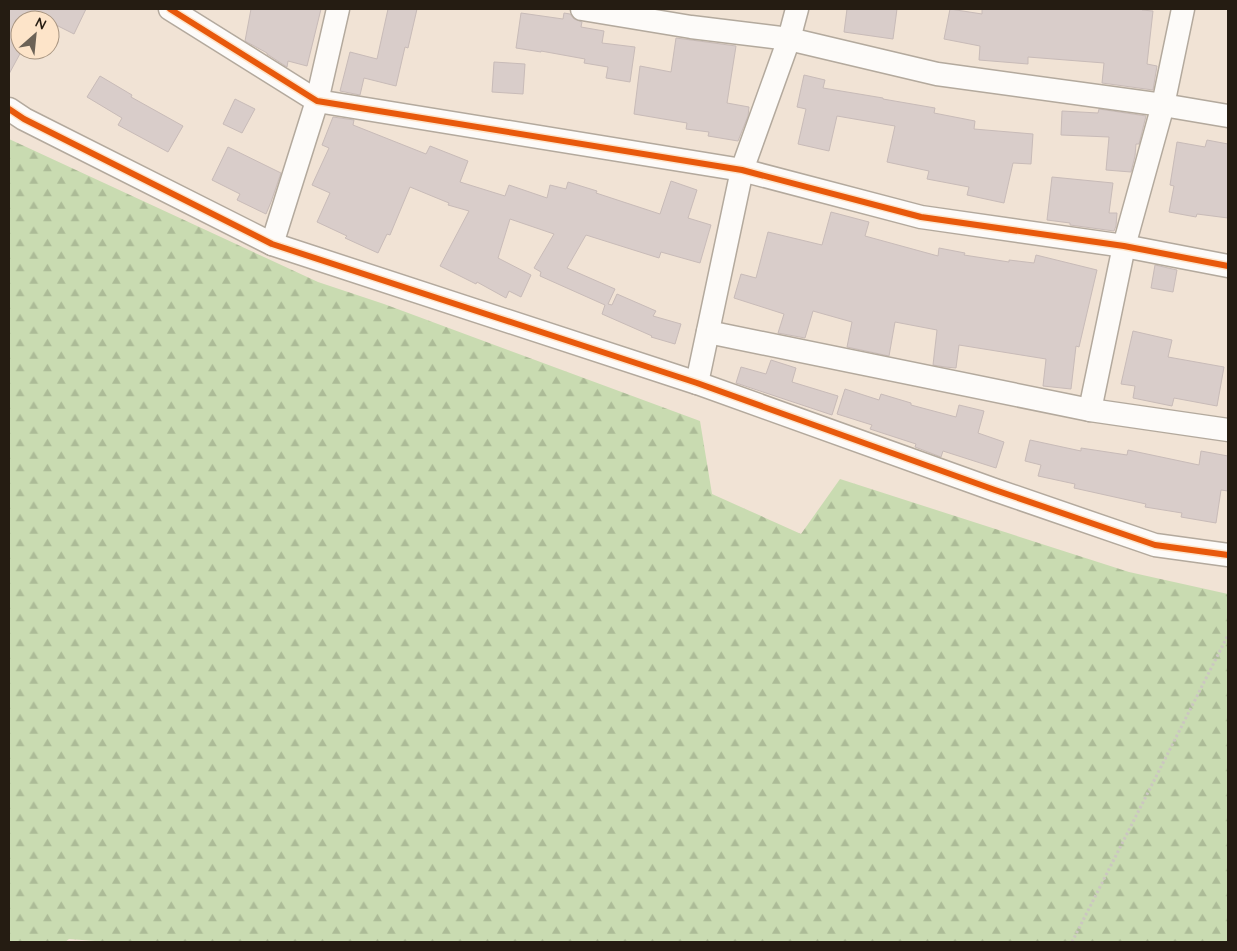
<svg xmlns="http://www.w3.org/2000/svg" width="1237" height="951" font-family="Quicksand,sans-serif">
	<style>
		.forest { fill: url(#forest-firs) }
		.building { fill: #d9cdca; stroke: #c8bbb8 }
		.lines { fill: none; stroke-linecap: round; stroke-linejoin: round }
		.street-casing { stroke: #b3a99d; stroke-width: 25 }
		.path { stroke: #cbc6c1; stroke-width: 3; stroke-dasharray: 2.5 2.5; stroke-linecap: butt }
		.street { stroke: #fdfbf9; stroke-width: 22 }
		.cycleway-casing { stroke: #fde4c9; stroke-width: 9 }
		.cycleway { stroke: #e8590c; stroke-width: 6 }
	</style>
	<defs>
		<pattern id="forest-firs" width="22" height="20" patternUnits="userSpaceOnUse" patternTransform="scale(1.25)"><rect width="22" height="20" fill="#c9dbb1"/><path d="M5 1l3.5 6h-7zM16 11l3.5 6h-7z" fill="#acbb97"/></pattern>
	</defs>
	<rect width="100%" height="100%" fill="#f1e3d5"/>
	<path class="forest" d="M9 139 318 282 384 304 700 421 712 494 801 534 840 479 1129 572 1228 594V942H108L69 939 65 942H9Z"/>
	<g class="building">
		<path d="M9 9H86L74 34 50 22V20H46L40 17 38 20H20V50H22L9 74Z"/>
		<path d="M251 9H321L307 66 288 61 287 67 267 54V53L245 41Z"/>
		<path d="M388 9H417L408 48 405 47 396 86 364 78 360 95 340 91 350 52 377 59Z"/>
		<path d="M847 9H897L893 39 844 32Z"/>
		<path d="M950 9 982 14V9H1142V10L1153 11 1147 64 1157 66 1153 90 1102 83 1104 63 1028 57V64L979 60 980 46 944 39Z"/>
		<path d="M521 13 563 19 564 13 570 14 574 19 582 22 581 27 604 31 602 43 635 47 630 82 606 78 608 67 584 63 585 59 541 51V52L516 48Z"/>
		<path d="M676 38 736 46 727 103 749 107 748 116 738 141 708 136 709 132 686 129 687 123 634 114 640 66 671 72Z"/>
		<path d="M494 62 525 64 523 94 492 92Z"/>
		<path d="M804 75 825 80 823 88 883 98V99L935 108 934 113 975 121 974 129 1033 134 1031 164 1013 163 1004 203 967 195 969 187 927 179 929 171 887 162 895 126 837 116 829 151 798 144 806 109 797 107Z"/>
		<path d="M100 76 132 95 131 97 183 126 168 152 118 125 122 118 87 97Z"/>
		<path d="M235 99 255 109 242 133 223 124Z"/>
		<path d="M1099 109 1146 116 1139 144H1136L1135 156 1131 172 1106 170 1109 137 1061 135 1062 111 1098 113Z"/>
		<path d="M333 117 354 120 353 125 426 154 430 146 468 161 460 182 505 196 509 185 547 198 550 185 566 189 568 182 597 191 596 193 660 214 671 181 697 190 688 218 711 225 700 263 661 252 659 258 586 235 567 268 615 289 608 304 612 305 617 294 656 311 653 316 681 324 675 344 651 337 652 336 602 314 605 305 540 276 541 272 534 268 554 234 510 219 498 258 531 275 521 297 509 291 506 298 477 282 476 284 440 266 469 211 448 205 449 203 410 187 390 235 387 234 378 253 345 238 347 236 317 222 330 193 312 185 329 148 322 145Z"/>
		<path d="M1207 140 1228 144V218L1197 214 1196 217 1169 212 1174 186 1170 185 1177 142 1205 147Z"/>
		<path d="M228 147 281 173 271 202 266 214 237 200 240 194 212 180Z"/>
		<path d="M1052 177 1113 183 1109 213H1117L1116 226 1114 231 1070 225V223L1047 220Z"/>
		<path d="M831 212 869 222 865 236 938 256 939 248 965 253 964 255 1009 262V260L1034 263 1036 255 1097 270 1079 347 1076 346 1071 389 1043 386 1046 359 959 345 956 368 945 367 933 365 937 330 895 322 889 356 847 347 852 322 813 311 805 338 778 333 784 314 734 298 741 274 756 278 768 232 822 245Z"/>
		<path d="M1155 265 1177 270 1173 292 1151 288Z"/>
		<path d="M1133 331 1172 340 1168 357 1224 367 1217 406 1174 398 1172 406 1133 398 1135 386 1121 384Z"/>
		<path d="M771 360 796 368 792 382 838 396 832 415 736 383 741 367 766 374Z"/>
		<path d="M845 389 879 400 881 394 911 403V405L956 417 959 405 984 411 978 433 1004 442 996 468 943 451 941 457 915 447 916 444 870 429 872 425 837 414Z"/>
		<path d="M1030 440 1081 451V448L1127 455 1128 450 1199 465 1201 451 1228 456V491L1221 490 1216 523 1181 517 1182 513 1145 507 1146 504 1074 488 1075 484 1038 476 1041 465 1025 461Z"/>
	</g>
	<g class="lines">
		<defs>
			<g id="street">
				<path d="M170 9 317 101 742 170 921 217 1124 246 1228 266"/>
				<path d="M582 9 691 27 789 39 937 74 1163 105 1228 116"/>
				<path d="M9 109 24 119 272 244 697 383 995 490 1155 545 1228 555"/>
				<path d="M272 244 317 101 338 9"/>
				<path d="M708 332 1090 410 1228 430"/>
				<path d="M697 383 742 170 789 39 797 9"/>
				<path d="M1090 410 1124 246 1163 105 1183 9"/>
			</g>
		</defs>
		<use href="#street" class="street-casing"/>
		<path class="path" d="M1072 942 1228 635"/>
		<use href="#street" class="street"/>
		<defs>
			<g id="cycleway">
				<path d="M170 9 317 101 742 170 921 217 1124 246 1228 266"/>
				<path d="M9 109 24 119 272 244 697 383 995 490 1155 545 1228 555"/>
			</g>
		</defs>
		<use href="#cycleway" class="cycleway-casing"/>
		<use href="#cycleway" class="cycleway"/>
	</g>
	<rect width="1237" height="951" fill="none" stroke="#251c12" stroke-width="20"/>
	<g transform="translate(35 35) rotate(27)"><circle r="24" fill="#fde4c9" stroke="#a79480"/>
	<path d="M0-4L9 19L0 12L-9 19Z" fill="#6c6256"/>
	<text y="-8" font-size="14" font-weight="bold" text-anchor="middle" fill="#251c12">N</text>
	</g>
</svg>
